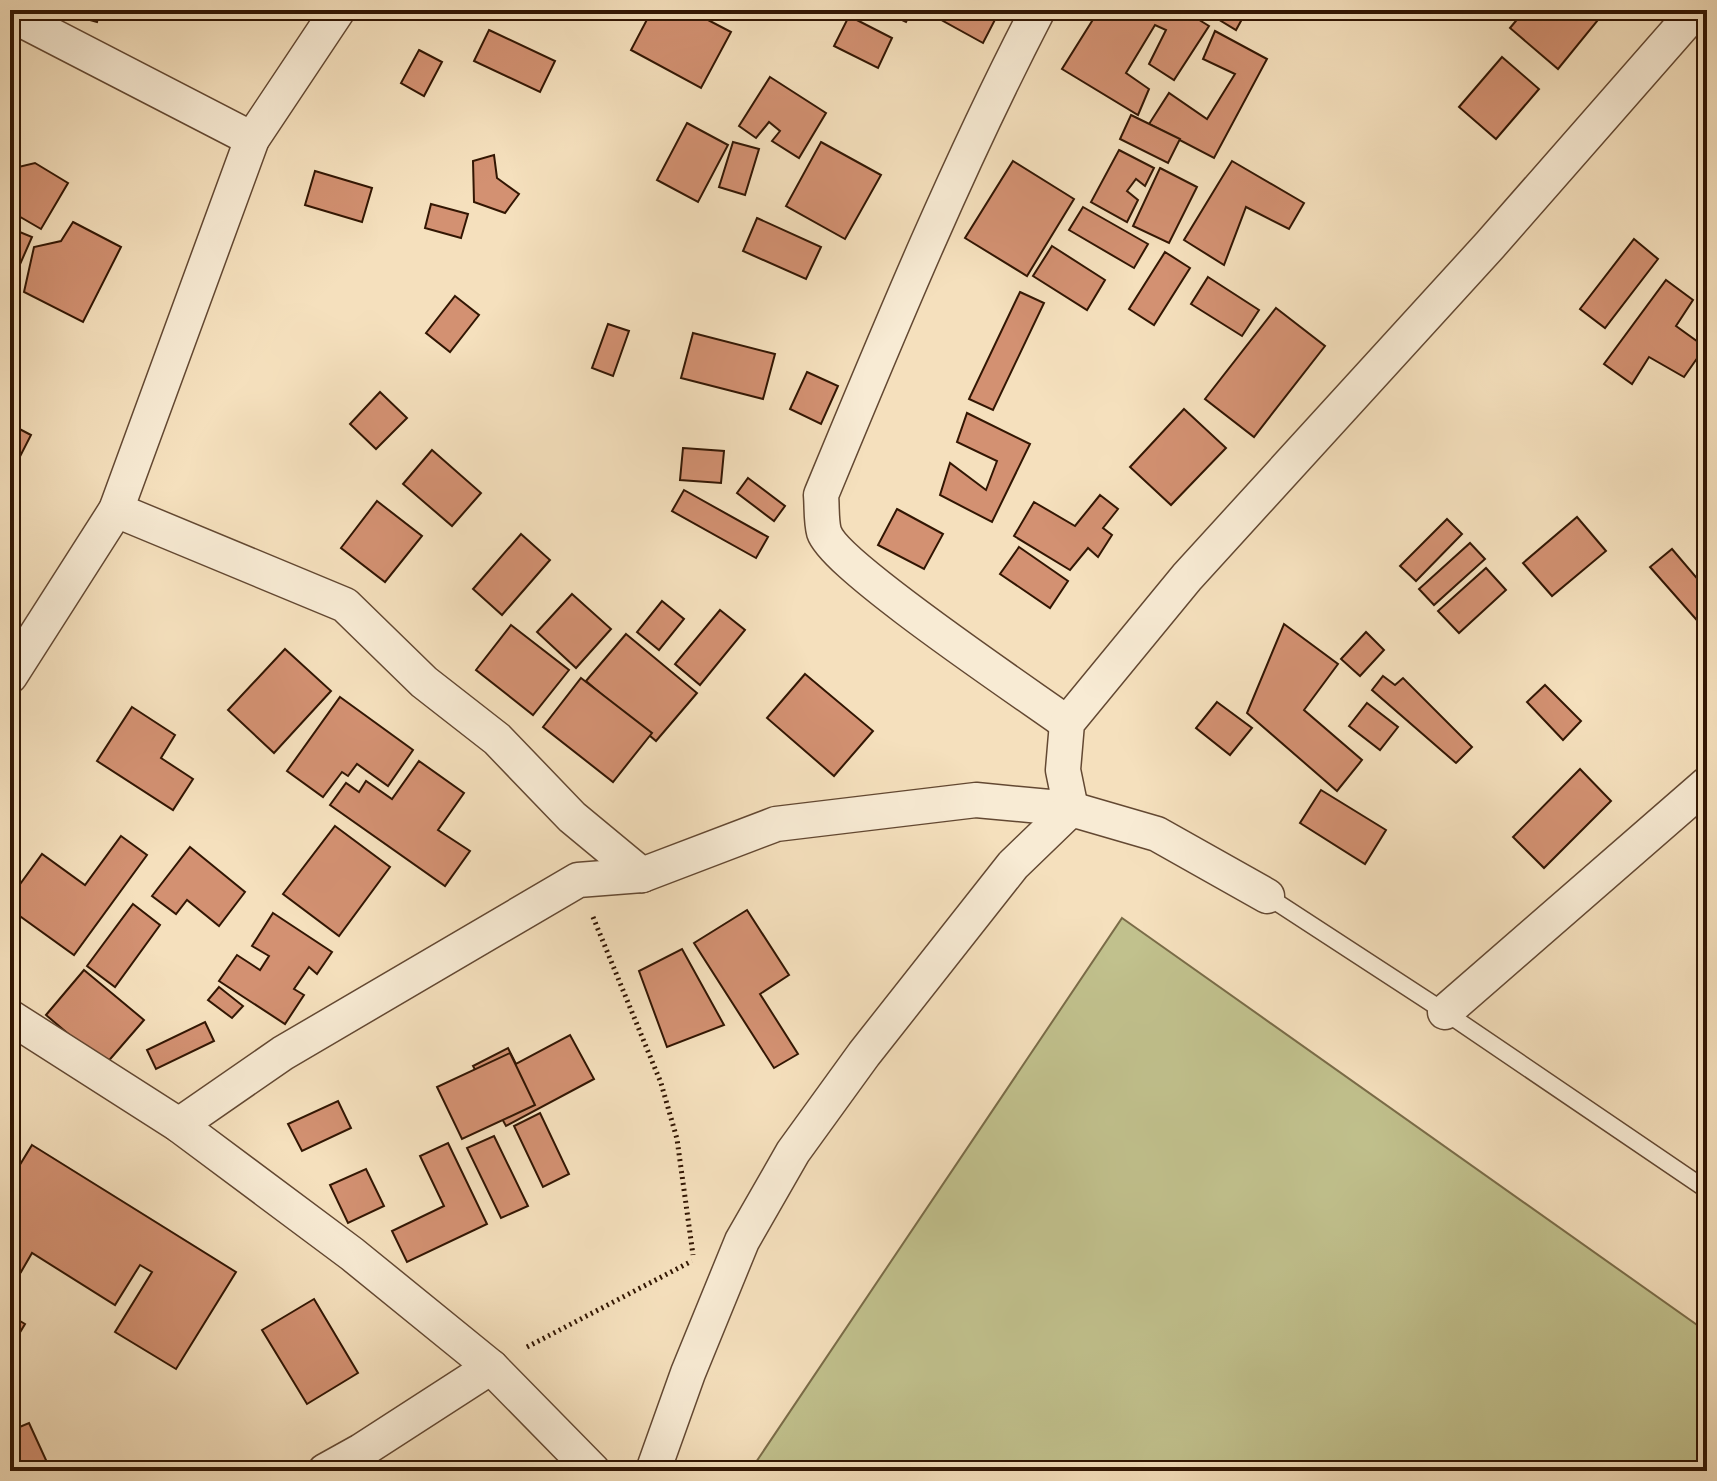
<svg xmlns="http://www.w3.org/2000/svg" width="1717" height="1481" font-family="'Libre Bodoni',serif">
	<style>
		.green { fill: #c1c18d; stroke: #7a6c48; stroke-width: 2 }
		.building { fill: #d39172; stroke: #321603; stroke-width: 2 }
		.lines { fill: none; stroke-linecap: round; stroke-linejoin: round }
		.lane-casing { stroke: #634832; stroke-width: 19 }
		.street-casing { stroke: #634832; stroke-width: 37 }
		.path { stroke: #321603; stroke-width: 5; stroke-dasharray: 2 4; stroke-linecap: butt }
		.lane { stroke: #f8ebd4; stroke-width: 16 }
		.street { stroke: #f8ebd4; stroke-width: 34 }
	</style>
	<rect width="100%" height="100%" fill="#f5e0bd"/>
	<filter id="stains"><feTurbulence type="fractalNoise" baseFrequency=".0025" numOctaves="4"/><feColorMatrix values="0 0 0 0 .2 0 0 0 0 .09 0 0 0 0 .02 0 0 0 .5 -.17"/></filter>
	<radialGradient id="worn" r=".72"><stop offset=".6" stop-color="#630" stop-opacity="0"/><stop offset="1" stop-color="#630" stop-opacity=".3"/></radialGradient>
	<path class="green" d="M1122 918 1707 1332V1471H750Z"/>
	<g class="building">
		<path d="M55 10H100L97 22Z"/>
		<path d="M652 10H689L731 32 701 88 631 50Z"/>
		<path d="M881 10H912L906 22Z"/>
		<path d="M928 10H1000L983 43 927 12Z"/>
		<path d="M1099 10H1183L1209 26 1174 80 1149 64 1166 30 1155 25 1126 73 1149 89 1138 115 1062 69Z"/>
		<path d="M1203 10H1247L1236 30Z"/>
		<path d="M1525 10H1586L1598 20 1558 69 1510 28Z"/>
		<path d="M849 16 892 38 878 68 834 46Z"/>
		<path d="M489 30 555 61 540 92 474 61Z"/>
		<path d="M1215 31 1267 59 1214 158 1149 124 1169 93 1207 119 1235 74 1203 59Z"/>
		<path d="M419 50 442 62 424 96 401 83Z"/>
		<path d="M1502 57 1539 89 1496 139 1459 107Z"/>
		<path d="M770 77 826 113 799 158 772 141 780 131 769 122 756 138 739 126Z"/>
		<path d="M1131 115 1180 139 1168 163 1120 139Z"/>
		<path d="M687 123 728 145 698 202 657 180Z"/>
		<path d="M733 142 759 149 745 195 719 187Z"/>
		<path d="M821 142 881 175 845 239 786 206Z"/>
		<path d="M1119 150 1154 168 1145 186 1136 179 1127 191 1138 200 1127 222 1091 202Z"/>
		<path d="M494 155 497 178 519 194 505 213 474 202 473 161Z"/>
		<path d="M1013 161 1074 199 1027 276 965 238Z"/>
		<path d="M1232 161 1304 203 1289 229 1246 207 1224 265 1184 240Z"/>
		<path d="M35 163 68 183 41 229 10 211V169Z"/>
		<path d="M1160 168 1197 187 1169 243 1133 226Z"/>
		<path d="M315 171 372 188 362 222 305 205Z"/>
		<path d="M431 204 468 214 461 238 425 228Z"/>
		<path d="M1083 207 1148 244 1134 268 1069 230Z"/>
		<path d="M757 218 821 247 806 279 743 251Z"/>
		<path d="M73 222 121 247 83 322 24 292 34 247 61 241Z"/>
		<path d="M10 228 32 237 10 287Z"/>
		<path d="M1634 239 1658 259 1605 328 1580 309Z"/>
		<path d="M1052 246 1105 280 1087 310 1033 276Z"/>
		<path d="M1165 252 1190 268 1154 325 1129 309Z"/>
		<path d="M1208 277 1259 310 1242 336 1191 304Z"/>
		<path d="M1666 280 1693 300 1676 326 1705 347 1684 377 1649 357 1632 384 1604 364Z"/>
		<path d="M1020 292 1044 303 993 410 969 399Z"/>
		<path d="M455 296 479 315 450 352 426 333Z"/>
		<path d="M1276 308 1325 346 1254 437 1205 399Z"/>
		<path d="M608 324 629 331 613 376 592 368Z"/>
		<path d="M693 333 775 354 763 399 681 378Z"/>
		<path d="M807 372 838 386 821 424 790 409Z"/>
		<path d="M380 392 407 418 376 449 350 424Z"/>
		<path d="M1184 409 1226 448 1171 505 1130 467Z"/>
		<path d="M967 413 1030 444 992 522 940 495 950 463 986 490 997 461 957 442Z"/>
		<path d="M10 424 31 435 10 476Z"/>
		<path d="M683 448 724 451 721 483 680 480Z"/>
		<path d="M432 450 481 493 452 526 403 484Z"/>
		<path d="M748 478 785 506 774 521 737 493Z"/>
		<path d="M684 490 768 537 756 558 672 511Z"/>
		<path d="M1100 495 1118 509 1103 528 1112 535 1098 557 1088 548 1070 570 1014 536 1034 502 1075 526Z"/>
		<path d="M377 501 422 536 385 582 341 548Z"/>
		<path d="M897 509 943 534 924 569 878 545Z"/>
		<path d="M1577 517 1606 551 1552 596 1523 563Z"/>
		<path d="M1447 519 1462 534 1416 581 1400 566Z"/>
		<path d="M521 534 550 560 502 615 473 589Z"/>
		<path d="M1470 543 1485 559 1434 605 1419 589Z"/>
		<path d="M1019 547 1068 581 1050 608 1000 574Z"/>
		<path d="M1672 549 1707 590V621L1702 626 1650 567Z"/>
		<path d="M1486 568 1506 590 1459 633 1438 611Z"/>
		<path d="M572 594 611 629 576 668 537 632Z"/>
		<path d="M662 601 684 619 659 650 637 632Z"/>
		<path d="M720 610 745 630 700 685 675 664Z"/>
		<path d="M1284 624 1338 664 1304 710 1362 760 1337 791 1247 713Z"/>
		<path d="M511 625 569 670 533 715 476 670Z"/>
		<path d="M1366 632 1384 650 1360 676 1341 659Z"/>
		<path d="M626 634 697 693 656 741 586 681Z"/>
		<path d="M285 649 331 691 274 753 228 710Z"/>
		<path d="M805 674 873 731 834 776 767 718Z"/>
		<path d="M1383 676 1395 685 1403 678 1472 747 1456 763 1372 690Z"/>
		<path d="M581 678 652 733 613 782 543 727Z"/>
		<path d="M1545 685 1581 721 1563 740 1527 702Z"/>
		<path d="M340 697 413 750 388 786 357 764 348 776 342 772 323 797 287 771Z"/>
		<path d="M1217 702 1252 728 1230 755 1196 728Z"/>
		<path d="M1367 703 1398 727 1380 750 1349 726Z"/>
		<path d="M132 707 175 735 161 758 193 779 173 810 97 761Z"/>
		<path d="M419 761 464 793 438 830 470 851 445 886 330 805 346 783 359 792 366 781 392 799Z"/>
		<path d="M1580 769 1611 801 1544 868 1513 837Z"/>
		<path d="M1321 790 1386 830 1365 864 1300 823Z"/>
		<path d="M335 826 390 867 339 936 283 894Z"/>
		<path d="M121 836 147 855 74 955 10 909V898L42 854 85 885Z"/>
		<path d="M190 847 245 892 219 926 187 900 176 914 152 896Z"/>
		<path d="M133 904 160 925 115 987 87 966Z"/>
		<path d="M747 910 789 975 760 994 798 1054 774 1068 694 943Z"/>
		<path d="M273 913 332 952 317 974 309 967 294 989 304 995 285 1024 219 981 237 955 260 970 269 956 252 946Z"/>
		<path d="M682 949 724 1025 667 1047 639 971Z"/>
		<path d="M84 970 144 1020 105 1065 46 1015Z"/>
		<path d="M219 987 243 1006 232 1018 208 1000Z"/>
		<path d="M205 1022 214 1041 156 1069 147 1050Z"/>
		<path d="M570 1035 594 1079 506 1126 473 1066 508 1048 516 1064Z"/>
		<path d="M510 1053 535 1105 462 1139 437 1087Z"/>
		<path d="M338 1101 351 1128 302 1151 288 1124Z"/>
		<path d="M540 1113 569 1174 543 1187 514 1126Z"/>
		<path d="M494 1136 528 1206 501 1218 467 1148Z"/>
		<path d="M448 1143 487 1224 407 1262 392 1231 444 1206 420 1156Z"/>
		<path d="M32 1145 236 1272 176 1369 115 1332 152 1272 140 1265 115 1305 32 1253 21 1272 10 1265V1181Z"/>
		<path d="M366 1169 384 1206 348 1223 330 1185Z"/>
		<path d="M314 1299 358 1373 307 1404 262 1330Z"/>
		<path d="M10 1315 25 1324 10 1349Z"/>
		<path d="M29 1423 51 1471H21L10 1446V1431Z"/>
	</g>
	<g class="lines">
		<defs>
			<path id="lane" d="M1267 896 1445 1012 1707 1190"/>
			<g id="street">
				<path d="M1038 10C956 168 889 331 821 495 822 506 821 521 824 532 835 566 1027 694 1067 723"/>
				<path d="M10 14 252 139"/>
				<path d="M116 510 345 605 424 682 497 739 572 817 642 875 776 824 976 800 1071 809 1063 770 1067 723 1187 577 1490 245 1696 10"/>
				<path d="M10 676 116 510 252 139 338 10"/>
				<path d="M1445 1012 1707 784"/>
				<path d="M10 1017 179 1125 352 1254 491 1367 593 1471"/>
				<path d="M179 1125 283 1053 578 880 642 875"/>
				<path d="M325 1471 361 1451 491 1367"/>
				<path d="M653 1471 688 1373 742 1241 793 1152 864 1054 1013 865 1071 809 1157 834 1267 896"/>
			</g>
		</defs>
		<use href="#lane" class="lane-casing"/>
		<use href="#street" class="street-casing"/>
		<g class="path">
			<path d="M593 917 661 1083 677 1139 693 1255"/>
			<path d="M527 1347 692 1261"/>
		</g>
		<use href="#lane" class="lane"/>
		<use href="#street" class="street"/>
	</g>
	<rect width="1717" height="1481" fill="none" stroke="#f5e0bd" stroke-width="40"/>
	<rect x="12" y="12" width="1693" height="1457" fill="none" stroke="#321603" stroke-width="4"/>
	<rect x="20" y="20" width="1677" height="1441" fill="none" stroke="#321603" stroke-width="2"/>
	<rect width="100%" height="100%" filter="url(#stains)"/>
	<rect width="100%" height="100%" fill="url(#worn)"/>
</svg>
